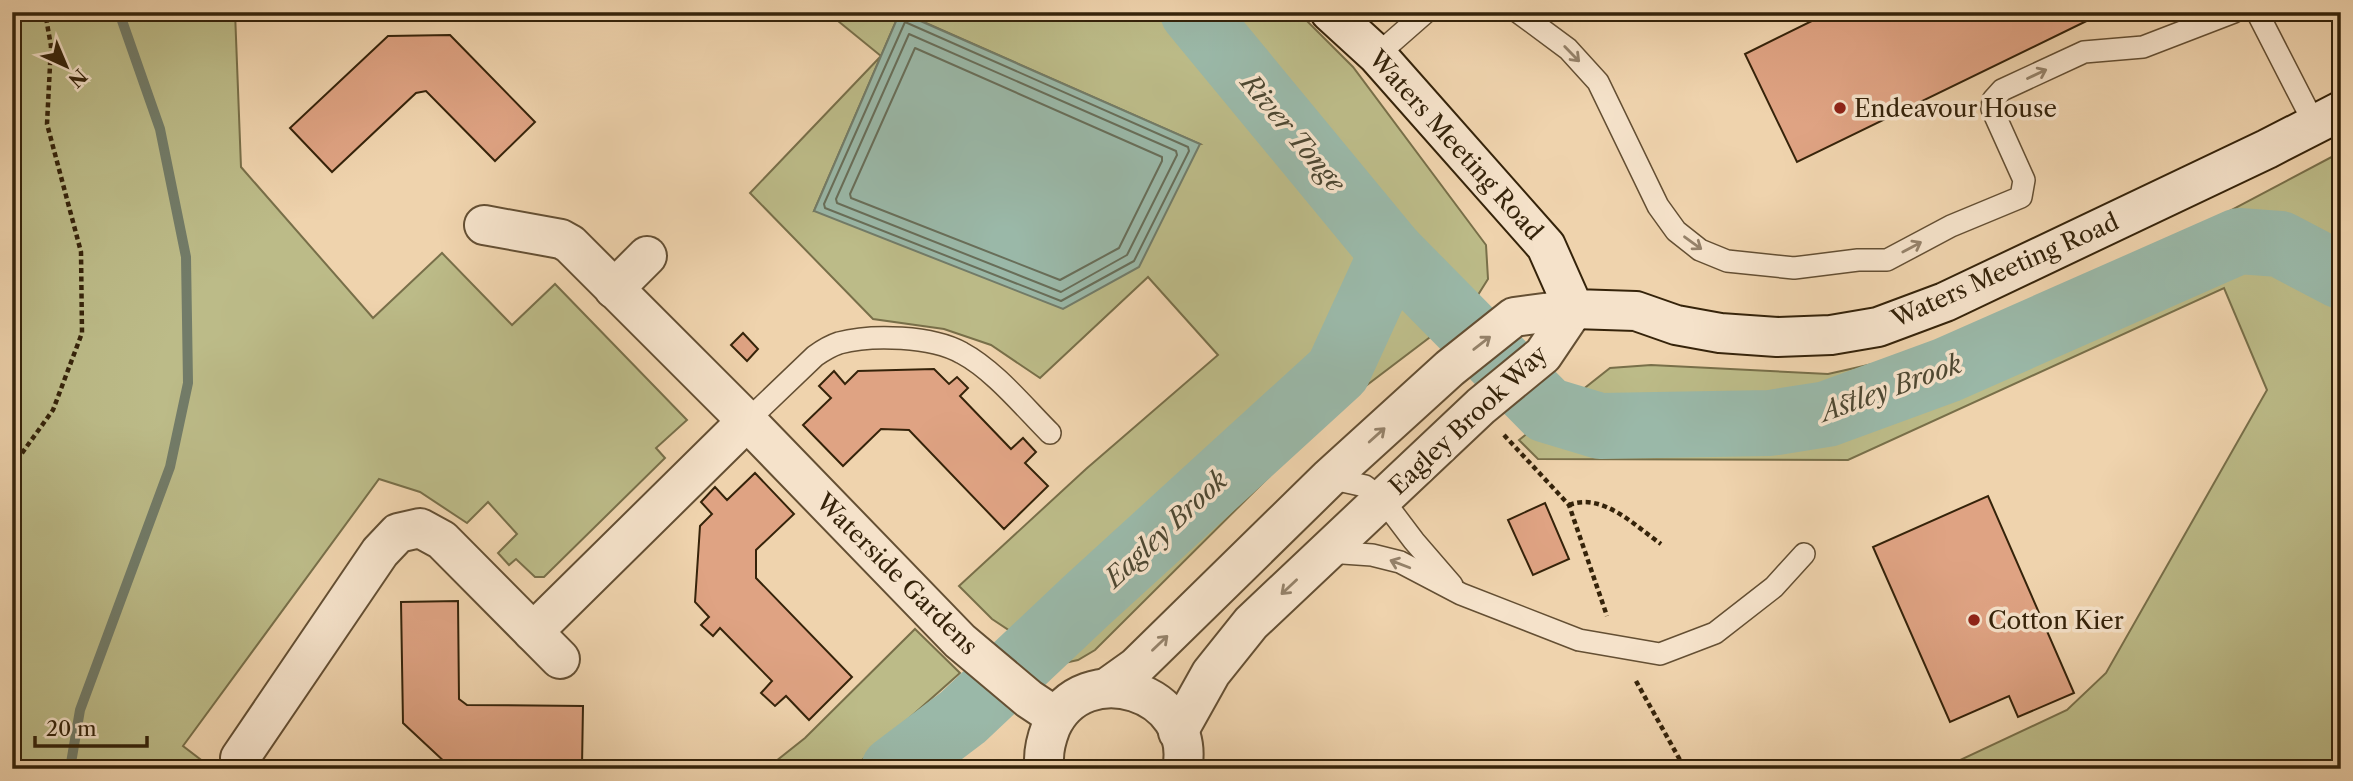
<svg xmlns="http://www.w3.org/2000/svg" width="2353" height="781" font-family="'Libre Caslon Text',serif">
	<style>
		.green { fill: #bcbb88; stroke: #786f49; stroke-width: 2 }
		.water { fill: #9ab8a8; stroke: #727c69; stroke-width: 2 }
		.lines { fill: none; stroke-linecap: round; stroke-linejoin: round }
		.shore { stroke: #686e59; stroke-width: 2 }
		.stream { stroke: #727c69; stroke-width: 10 }
		.river { stroke: #9ab8a8; stroke-width: 66 }
		.building { fill: #dfa383; stroke: #35230a; stroke-width: 2 }
		.lane-casing { stroke: #644f33; stroke-width: 24 }
		.street-casing { stroke: #644f33; stroke-width: 42 }
		.secondary-casing { stroke: #35230a; stroke-width: 42 }
		.path { stroke: #35230a; stroke-width: 4.5; stroke-dasharray: 5 3.5; stroke-linecap: butt }
		.lane { stroke: #f5e2ca; stroke-width: 21 }
		.street { stroke: #f5e2ca; stroke-width: 38 }
		.secondary { stroke: #f5e2ca; stroke-width: 38 }
		.oneway { stroke: #95826a }
		.poi-dot { fill: #8f2418; stroke: #f5e2ca; stroke-width: 2.5 }
		.labels { text-anchor: middle; dominant-baseline: central; stroke-width: 7; stroke-linejoin: round; paint-order: stroke }
		.poi-label { font-size: 24px; fill: #35230a; stroke: #f5e2ca; text-anchor: start }
		.street-label { font-size: 24px; fill: #35230a; stroke: #f5e2ca }
		.water-label { font-size: 26px; font-style: italic; fill: #4e4832; stroke: #f5e2ca }
	</style>
	<rect width="100%" height="100%" fill="#efd3ad"/>
	<filter id="stains"><feTurbulence type="fractalNoise" baseFrequency=".00286" numOctaves="4"/><feColorMatrix values="0 0 0 0 .2 0 0 0 0 .09 0 0 0 0 .02 0 0 0 .5 -.17"/></filter>
	<radialGradient id="worn" r=".72"><stop offset=".6" stop-color="#630" stop-opacity="0"/><stop offset="1" stop-color="#630" stop-opacity=".3"/></radialGradient>
	<g class="green">
		<path d="M12 12H235L241 167 373 318 442 253 512 325 555 284 687 420 656 448 665 458 544 577H535L516 559 509 565 498 553 517 534 488 502 467 523 420 492 379 479 183 746 213 769H12Z"/>
		<path d="M827 12H900L814 211 1200 144 901 12H1298L1353 67 1486 245 1488 279 1471 306 1342 404 1095 650 1078 660 1060 664 992 619 959 586 1086 469 1218 355 1148 277 1040 378 991 345 944 329 873 319 750 193 881 56Z"/>
		<path d="M2341 152V769H1941L2067 710 2106 673 2267 390 2224 288 1848 460 1538 459 1519 440 1610 368 1651 365 1828 374 1908 356 2065 298Z"/>
		<path d="M915 629 960 673 852 769H766L805 738Z"/>
	</g>
	<path class="water" d="M900 12 1200 144 1139 267 1063 309 814 211Z"/>
	<g class="lines">
		<g class="shore">
			<path d="M905 22 1188 147 1189 151 1134 261 1061 301 825 208 824 204Z"/>
			<path d="M909 34 1176 151 1177 155 1127 255 1061 292 837 203 836 199Z"/>
			<path d="M915 48 1162 157V161L1119 248 1060 280 851 198 850 194Z"/>
		</g>
		<path class="stream" d="M70 769 80 710 170 467 188 383 186 257 160 129 119 12"/>
		<g class="river">
			<path d="M1193 12 1392 253 1547 410 1600 426 1770 423 1827 414 1947 370 2239 241 2280 244 2341 276"/>
			<path d="M894 769 963 717 1086 601 1338 371 1392 253"/>
		</g>
	</g>
	<g class="building">
		<path d="M1830 12H2105L1797 162 1745 54Z"/>
		<path d="M450 35 535 122 495 161 426 91 416 93 332 172 290 128 388 36Z"/>
		<path d="M743 333 758 349 747 361 731 345Z"/>
		<path d="M934 369 949 384 957 377 968 388 960 396 1011 449 1023 438 1036 452 1025 463 1048 486 1004 529 909 430 881 429 843 466 803 425 831 398 819 386 834 371 845 384 858 371Z"/>
		<path d="M755 473 794 514 756 550V578L852 677 809 720 786 696 775 706 761 693 772 681 720 628 713 636 701 625 709 617 695 602 700 526 712 514 701 502 715 487 727 500Z"/>
		<path d="M1988 496 2074 693 2018 717 2009 696 1950 722 1873 547Z"/>
		<path d="M1545 503 1569 559 1533 575 1508 520Z"/>
		<path d="M458 601 459 699 467 705 583 706 582 766 448 765 403 723 401 602Z"/>
	</g>
	<g class="lines">
		<defs>
			<g id="lane">
				<path d="M1518 12 1568 49 1598 82 1658 206 1676 231 1700 250 1727 261 1794 268 1858 260H1887L1951 226 2021 197 2024 180 1992 109 1993 100 2002 90 2084 52 2143 47 2234 12"/>
				<path d="M2257 12 2315 125"/>
				<path d="M1377 55 1426 12"/>
				<path d="M747 421 815 356C822 351 830 346 839 343 872 334 932 336 962 353 994 370 1024 407 1050 433"/>
				<path d="M1329 478 1365 486 1383 500 1414 541 1452 585"/>
				<path d="M1328 552 1372 555 1400 562 1461 594 1579 640 1660 654 1715 633 1774 587 1804 554"/>
			</g>
			<g id="street">
				<path d="M484 225 561 239 570 244 747 421 960 641 1029 699 1056 717"/>
				<path d="M614 289 647 256"/>
				<path d="M533 632 747 421"/>
				<path d="M1108 687 1136 667 1329 478 1450 368 1514 317 1574 309"/>
				<path d="M1178 732 1211 673 1251 623 1481 406 1543 355 1574 309"/>
				<path d="M240 758 380 552 398 533 420 528 442 540 560 659"/>
				<path d="M1045 769C1042 755 1046 740 1051 727 1084 655 1198 692 1182 769"/>
			</g>
			<path id="secondary" d="M1330 12 1377 55 1546 246 1574 309 1636 311 1676 325 1720 333 1777 337 1831 335 1878 327 1945 302 2267 149 2341 111"/>
		</defs>
		<use href="#lane" class="lane-casing"/>
		<use href="#street" class="street-casing"/>
		<use href="#secondary" class="secondary-casing"/>
		<g class="path">
			<path d="M1504 435 1569 505 1607 616"/>
			<path d="M12 467 53 410 82 333 81 252 47 124 51 46 45 12"/>
			<path d="M1569 505C1603 492 1635 526 1661 544"/>
			<path d="M1636 681 1685 769"/>
		</g>
		<use href="#lane" class="lane"/>
		<use href="#street" class="street"/>
		<use href="#secondary" class="secondary"/>
	</g>
	<defs><path id="oneway-shaft" d="M-6 0H5M1.5-3L5.5 0L1.5 3" fill="none" stroke-width="1.6" stroke-linecap="round" stroke-linejoin="round" transform="scale(1.75)"/></defs>
	<g class="oneway">
		<use href="#oneway-shaft" transform="translate(1572 54) rotate(46)"/>
		<use href="#oneway-shaft" transform="translate(2037 74) rotate(-25)"/>
		<use href="#oneway-shaft" transform="translate(1693 243) rotate(36)"/>
		<use href="#oneway-shaft" transform="translate(1912 247) rotate(-28)"/>
		<use href="#oneway-shaft" transform="translate(1482 343) rotate(-38)"/>
		<use href="#oneway-shaft" transform="translate(1377 435) rotate(-42)"/>
		<use href="#oneway-shaft" transform="translate(1400 564) rotate(-159)"/>
		<use href="#oneway-shaft" transform="translate(1289 587) rotate(137)"/>
		<use href="#oneway-shaft" transform="translate(1160 643) rotate(-44)"/>
	</g>
	<g class="poi-dot">
		<circle cx="1840" cy="108" r="7"/>
		<circle cx="1974" cy="620" r="7"/>
	</g>
	<g class="labels">
		<g class="poi-label">
			<text x="1854" y="108">Endeavour House</text>
			<text x="1988" y="620">Cotton Kier</text>
		</g>
		<g class="street-label">
			<text transform="translate(1456 145) rotate(48)">Waters Meeting Road</text>
			<text transform="translate(2005 270) rotate(-24)">Waters Meeting Road</text>
			<text transform="translate(1468 420) rotate(-43)">Eagley Brook Way</text>
			<text transform="translate(897 574) rotate(45)">Waterside Gardens</text>
		</g>
		<g class="water-label">
			<text transform="translate(1293 133) rotate(50)">River Tonge</text>
			<text transform="translate(1891 388) rotate(-20)">Astley Brook</text>
			<text transform="translate(1166 529) rotate(-43)">Eagley Brook</text>
		</g>
	</g>
	<rect width="2353" height="781" fill="none" stroke="#efd3ad" stroke-width="42"/>
	<rect x="14" y="14" width="2325" height="753" fill="none" stroke="#35230a" stroke-width="3.5"/>
	<rect x="21" y="21" width="2311" height="739" fill="none" stroke="#35230a" stroke-width="2"/>
	<g transform="translate(66 66) rotate(136)" stroke="#f5e2ca" stroke-width="5" paint-order="stroke">
	<path d="M0-5L12 26L0 18L-12 26Z" fill="#35230a"/>
	<text y="-10" font-size="19" font-weight="bold" text-anchor="middle" fill="#35230a">N</text>
	</g>
	<path d="M35 736v10h112v-10" fill="none" stroke="#35230a" stroke-width="3.5"/>
	<text x="46" y="736" font-size="21" fill="#35230a" stroke="#f5e2ca" stroke-width="5" paint-order="stroke">20 m</text>
	<rect width="100%" height="100%" filter="url(#stains)"/>
	<rect width="100%" height="100%" fill="url(#worn)"/>
</svg>
